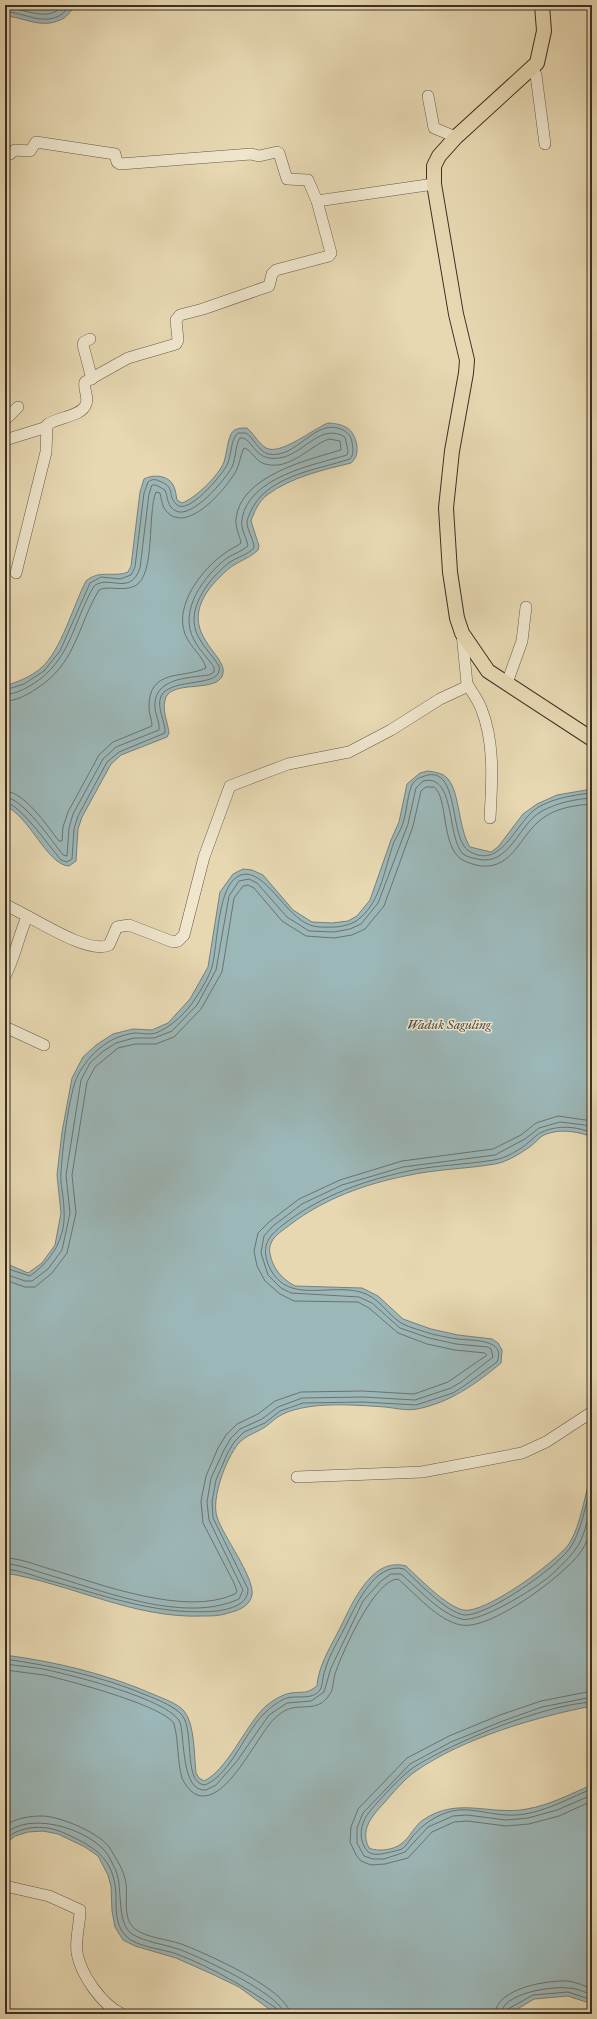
<svg xmlns="http://www.w3.org/2000/svg" width="597" height="2019" font-family="'IM FELL Great Primer',serif">
	<style>
		.water { fill: #9cb7b8; stroke: #75817d }
		.lines { fill: none; stroke-linecap: round; stroke-linejoin: round }
		.shore { stroke: #6c736e; stroke-width: 1 }
		.minor-casing { stroke: #665948; stroke-width: 12 }
		.major-casing { stroke: #3b2f24; stroke-width: 16 }
		.minor { stroke: #efe6cd; stroke-width: 11 }
		.major { stroke: #e7d8b2; stroke-width: 14 }
		.labels { text-anchor: middle; dominant-baseline: central; stroke-width: 3; stroke-linejoin: round; paint-order: stroke }
		.water-label { font-size: 13px; font-style: italic; fill: #4e4a42; stroke: #efe6cd }
	</style>
	<rect width="100%" height="100%" fill="#e7d8b2"/>
	<filter id="stains"><feTurbulence type="fractalNoise" baseFrequency=".005" numOctaves="4"/><feColorMatrix values="0 0 0 0 .2 0 0 0 0 .09 0 0 0 0 .02 0 0 0 .5 -.17"/></filter>
	<radialGradient id="worn" r=".72"><stop offset=".6" stop-color="#630" stop-opacity="0"/><stop offset="1" stop-color="#630" stop-opacity=".3"/></radialGradient>
	<g class="water">
		<path d="M5 5H76C71 10 67 18 60 20 40 29 24 17 5 16Z"/>
		<path d="M328 423C344 424 354 428 357 446 357 453 357 458 351 463 323 470 291 477 267 495 259 501 254 512 251 521L259 546 258 550C251 557 242 560 234 565 227 569 220 577 214 583 169 635 236 656 221 678 211 692 169 680 165 700 162 711 168 723 169 733L167 737 121 755 111 764 82 817 78 829 76 861 69 866C47 865 29 815 5 806V686C17 682 31 677 41 668 61 651 73 606 86 581 100 569 113 578 128 572L131 566 140 492 144 479C153 474 170 475 174 487 176 491 176 496 177 500L182 503C196 498 219 475 224 462 227 453 227 442 231 434 234 428 241 428 247 428 254 434 259 444 266 448 280 456 313 429 328 423Z"/>
		<path d="M428 771C435 772 443 773 448 779 460 793 458 828 470 847L491 852 498 847 523 814 537 804 557 795 592 789V1137C577 1131 557 1128 542 1136 538 1139 535 1143 531 1146 521 1153 507 1162 495 1164 466 1169 435 1169 405 1176 365 1184 324 1199 291 1224 281 1232 267 1239 270 1254 273 1269 282 1279 295 1286L362 1288 378 1296 403 1319 431 1329 458 1335 492 1339 498 1343 502 1350 501 1363C476 1384 449 1403 417 1409 407 1411 395 1408 385 1407 354 1405 311 1401 283 1414 276 1417 271 1423 265 1427 256 1433 246 1435 238 1444 226 1459 211 1498 217 1517 223 1536 255 1578 252 1595 250 1606 238 1611 228 1613 220 1616 211 1616 203 1616 134 1619 72 1584 5 1573V1263L28 1273 42 1263 55 1245 61 1213 57 1175 62 1132 72 1078 83 1057 96 1045 113 1034 133 1029 152 1030 168 1023 190 999 208 967 220 892 233 874 243 869 252 870 263 875 293 910 312 922 332 923 348 921 357 916 370 900 391 840 399 822 407 784 420 773Z"/>
		<path d="M592 1472V1706C536 1717 463 1738 416 1771 404 1779 393 1793 384 1803 371 1817 360 1830 369 1848 377 1852 394 1850 401 1844 410 1838 414 1826 423 1820 458 1796 490 1816 527 1809 550 1805 570 1794 592 1785V2004L568 1996 534 1999 509 2014H276L239 1987 212 1974 176 1958 135 1946 123 1940 115 1927 112 1911 111 1886 108 1875 98 1856 85 1847 58 1834 43 1831 28 1832 15 1836 5 1844V1655C57 1662 107 1674 155 1695 164 1699 177 1703 184 1711 195 1724 194 1756 196 1773L199 1778 204 1781C226 1771 245 1728 262 1710 268 1703 282 1694 291 1693 304 1691 305 1695 317 1686 318 1668 329 1649 338 1632 351 1607 370 1556 406 1566 420 1579 446 1606 463 1610 484 1615 556 1562 569 1544 581 1525 585 1493 592 1472Z"/>
	</g>
	<g class="lines">
		<g class="shore">
			<path d="M5 7C24 8 49 24 63 5"/>
			<path d="M5 12C24 12 40 25 59 16 64 14 66 9 70 5"/>
			<path d="M5 690 24 684 44 671 60 651 90 583 101 577 120 579 131 575 135 567 144 493 148 482C152 479 155 479 159 481 176 487 167 495 176 504 187 517 222 475 227 465 232 455 230 440 238 433H246C254 438 258 451 268 454 297 460 315 416 343 430 348 433 351 436 352 442 353 449 354 454 350 459 316 470 265 476 250 513 249 516 247 519 247 522 247 531 254 539 254 548 247 555 238 557 230 562 209 578 183 611 199 638 204 648 213 656 219 666 224 689 172 676 161 696 156 708 166 722 165 733L119 752 107 762 78 816 74 829 72 859 67 862 61 860C50 847 19 803 5 802"/>
			<path d="M5 695C15 694 25 689 33 684 71 660 73 622 94 586 109 574 130 597 140 568L149 494 152 485H156L165 490C168 497 167 507 176 511 192 519 225 480 232 467 236 458 235 446 240 438 254 436 252 465 284 457 305 451 322 423 345 437L348 451 347 455C313 465 249 477 242 519 240 529 247 538 248 546 242 551 234 554 227 558 204 576 178 610 194 640 199 650 208 658 214 667V672L209 675C187 678 152 678 155 709 156 716 160 723 159 730L116 747 103 759 73 814 69 828 67 856 63 855C52 841 23 798 5 797"/>
			<path d="M5 701C16 701 27 695 36 689 76 664 77 627 99 590 108 585 122 592 135 586 156 575 147 513 156 492L160 493C161 498 162 504 164 508 184 539 226 489 236 471 240 464 240 455 244 448 252 450 255 461 265 464 290 471 309 446 329 439L340 441 341 450C307 460 240 476 236 519 235 528 240 536 241 543 236 547 230 549 225 553 202 569 174 605 185 634 190 647 203 656 206 668 183 679 148 668 149 708 149 714 152 720 152 726L113 742 99 755 68 812 63 827 62 841H59C47 826 25 792 5 791"/>
			<path d="M5 1268 30 1276C52 1260 66 1238 64 1210 64 1197 60 1185 61 1173 62 1152 69 1092 78 1075 90 1053 109 1036 135 1033 142 1033 149 1035 156 1033 171 1027 186 1013 195 999 201 990 209 977 212 967 218 945 217 882 241 875 264 867 286 917 310 925 317 928 328 927 336 927 344 926 354 924 360 918 381 901 385 866 394 842 397 836 401 830 403 823 407 811 407 798 411 787 413 782 417 778 422 777 461 760 448 839 469 851 501 871 515 823 537 808 553 798 574 795 592 793"/>
			<path d="M5 1274 25 1281H32L48 1269 62 1250 70 1213 66 1175 81 1080 90 1063 102 1052 116 1043 134 1038H154L172 1031 197 1005 216 970 229 896 239 881 249 879 257 883 287 917 309 931 334 932 350 929 361 924 378 903 408 824 416 788 423 781C456 773 446 836 463 854 467 857 473 858 477 859 510 867 518 824 542 811 557 803 575 799 592 798"/>
			<path d="M5 1280 25 1287H35L52 1273 67 1253 76 1213 72 1175 87 1082 95 1067 118 1048 135 1044H156L174 1037 201 1009 222 972 234 898 243 886 248 885 254 888 282 921 306 936 334 938 352 935 365 929 384 906 413 826 421 791 426 787H434C448 797 441 845 461 859 467 863 475 865 481 866 514 869 520 834 543 818 556 808 576 805 592 804"/>
			<path d="M5 1558C20 1558 36 1565 50 1569 100 1584 185 1617 235 1594L237 1591 233 1581 203 1523 201 1501 206 1476 218 1448 226 1435 237 1424 258 1414 275 1401 301 1392 363 1391 414 1394 448 1382 487 1355 485 1353 455 1350 427 1344 398 1333 369 1308 358 1302 294 1301 280 1294 265 1281 257 1266 254 1251 258 1233 269 1222 299 1199 340 1180 402 1161 493 1149 521 1135 536 1123 558 1116 592 1121"/>
			<path d="M5 1564C19 1564 35 1571 49 1575 104 1591 184 1624 239 1599L243 1590 209 1520 207 1502 211 1478 224 1450 231 1438 240 1429 262 1419 278 1407 302 1398 363 1397 415 1400 451 1388 461 1382 493 1357 491 1349 488 1347 456 1344 429 1338 400 1328 372 1303 359 1297 291 1293 281 1288 268 1275 261 1253 264 1236 273 1226 302 1204 342 1185 403 1167 495 1155 525 1139 539 1128 560 1122 585 1125 592 1128"/>
			<path d="M5 1569C21 1570 39 1578 55 1582 108 1597 161 1616 217 1611 230 1609 248 1605 248 1589L213 1518 212 1502 216 1480 228 1452 235 1441 244 1432 265 1423 280 1411 303 1403 363 1402 416 1405 453 1393 464 1386 497 1362C507 1338 471 1341 458 1339 449 1338 441 1336 432 1334 423 1331 410 1328 401 1323 387 1314 378 1296 360 1292 327 1283 285 1306 268 1264 260 1242 272 1233 288 1221 322 1196 363 1181 404 1172 433 1165 464 1165 494 1160 506 1158 520 1150 529 1142 533 1139 537 1134 542 1132 557 1125 577 1126 592 1133"/>
			<path d="M5 1659C53 1666 101 1676 146 1695 158 1700 169 1704 179 1712 197 1725 181 1783 205 1785 232 1774 246 1728 267 1711 272 1706 281 1700 287 1698 297 1695 315 1701 321 1688 323 1682 323 1674 326 1667 330 1654 338 1641 344 1629 355 1608 374 1561 404 1569 418 1582 446 1612 464 1615 487 1617 561 1565 572 1545 583 1526 585 1504 592 1484"/>
			<path d="M5 1664C19 1666 34 1667 48 1670 74 1676 168 1699 180 1722 185 1739 181 1792 206 1790L216 1785 237 1761 269 1715 287 1703 311 1701 324 1692 331 1668 363 1601 381 1581 391 1574H401C419 1589 439 1613 461 1619 479 1624 536 1588 550 1576 558 1569 568 1559 575 1550 585 1537 588 1517 592 1502"/>
			<path d="M5 1670C18 1672 31 1673 44 1675 67 1680 165 1706 174 1724 179 1742 177 1761 182 1778 185 1785 189 1790 195 1794 225 1809 257 1735 274 1719 278 1715 286 1709 292 1708 306 1705 319 1711 330 1694 334 1688 333 1678 336 1671 343 1651 375 1579 398 1579 417 1595 437 1620 461 1625 490 1631 563 1576 580 1553 586 1545 590 1534 592 1525"/>
			<path d="M592 1691 541 1701 500 1715 449 1736 407 1758 358 1809 351 1827 350 1842 356 1855 361 1861 371 1865 385 1864 408 1858 432 1832 454 1822 467 1821 506 1826 529 1824 559 1816 592 1801"/>
			<path d="M592 1697 542 1707 503 1721 451 1742 410 1764 363 1813 357 1828V1843L364 1856 373 1859H384L405 1852 428 1827 453 1816 467 1815 506 1820 528 1818 557 1810 592 1795"/>
			<path d="M592 1702C543 1705 456 1741 414 1767 402 1775 376 1803 367 1815 361 1824 359 1837 364 1846 367 1854 374 1855 381 1854 387 1853 396 1851 402 1849 406 1846 409 1841 412 1837 422 1825 436 1815 452 1811 469 1807 488 1814 506 1815 537 1817 564 1800 592 1789"/>
			<path d="M5 1826C15 1818 30 1816 42 1816 60 1816 103 1834 111 1850 117 1860 124 1871 126 1883 128 1897 122 1919 135 1929 147 1938 167 1939 181 1944 203 1952 289 1990 290 2014"/>
			<path d="M5 1834C29 1811 84 1828 104 1850 109 1855 113 1865 116 1871 123 1888 116 1923 132 1934 145 1942 163 1944 178 1949 196 1955 283 1995 284 2014"/>
			<path d="M5 1840C8 1838 11 1834 14 1833 30 1825 49 1826 64 1833 98 1848 117 1861 116 1902 116 1914 117 1927 126 1936 136 1947 163 1949 177 1954 213 1968 245 1987 276 2008L279 2014"/>
			<path d="M495 2014C496 1988 548 1980 568 1981 576 1982 585 1986 592 1989"/>
			<path d="M501 2014C502 1993 552 1986 568 1988 576 1988 585 1992 592 1995"/>
			<path d="M506 2014 508 2009 533 1995 568 1992 592 2000"/>
		</g>
		<defs>
			<g id="minor">
				<path d="M532 68 536 75 545 144"/>
				<path d="M428 96 434 128 456 137"/>
				<path d="M5 155 10 154 15 150 30 151 36 142 115 154 117 162 120 164 251 154 259 156 277 152 279 153 287 179 308 180 317 201"/>
				<path d="M90 339 84 342 83 345 92 379"/>
				<path d="M5 420 18 407"/>
				<path d="M5 440 47 427"/>
				<path d="M16 573 46 452 47 425C56 417 82 417 86 404 89 397 83 389 85 382L128 358 176 344 178 340 176 320 180 315 203 309 269 286 272 274 276 270 329 256 331 253 317 201 434 184"/>
				<path d="M507 683 522 641 526 607"/>
				<path d="M467 684C472 692 478 700 481 708 495 742 492 782 490 818"/>
				<path d="M5 905C27 913 87 956 109 945L117 927 129 925 173 942 178 941 184 935 204 857 230 786 288 764 349 752 391 730 440 699 466 687 467 684 462 633"/>
				<path d="M5 976C15 958 18 937 27 917"/>
				<path d="M5 1027 44 1045"/>
				<path d="M297 1477 422 1472 522 1453 546 1442 592 1412"/>
				<path d="M5 1886 49 1896 80 1910C80 1924 75 1939 77 1953 81 1975 102 2005 122 2014"/>
			</g>
			<path id="major" d="M542 5 544 31 537 63 456 137 439 156 434 166V184L456 314 467 360 466 373 452 451 446 508 450 572 457 618 462 633 488 671 592 739"/>
		</defs>
		<use href="#minor" class="minor-casing"/>
		<use href="#major" class="major-casing"/>
		<use href="#minor" class="minor"/>
		<use href="#major" class="major"/>
	</g>
	<g class="labels">
		<g class="water-label">
			<text x="449" y="1025">Waduk Saguling</text>
		</g>
	</g>
	<rect width="597" height="2019" fill="none" stroke="#e7d8b2" stroke-width="20"/>
	<rect x="6" y="6" width="585" height="2007" fill="none" stroke="#3b2f24" stroke-width="2"/>
	<rect x="10" y="10" width="577" height="1999" fill="none" stroke="#3b2f24"/>
	<rect width="100%" height="100%" filter="url(#stains)"/>
	<rect width="100%" height="100%" fill="url(#worn)"/>
</svg>
